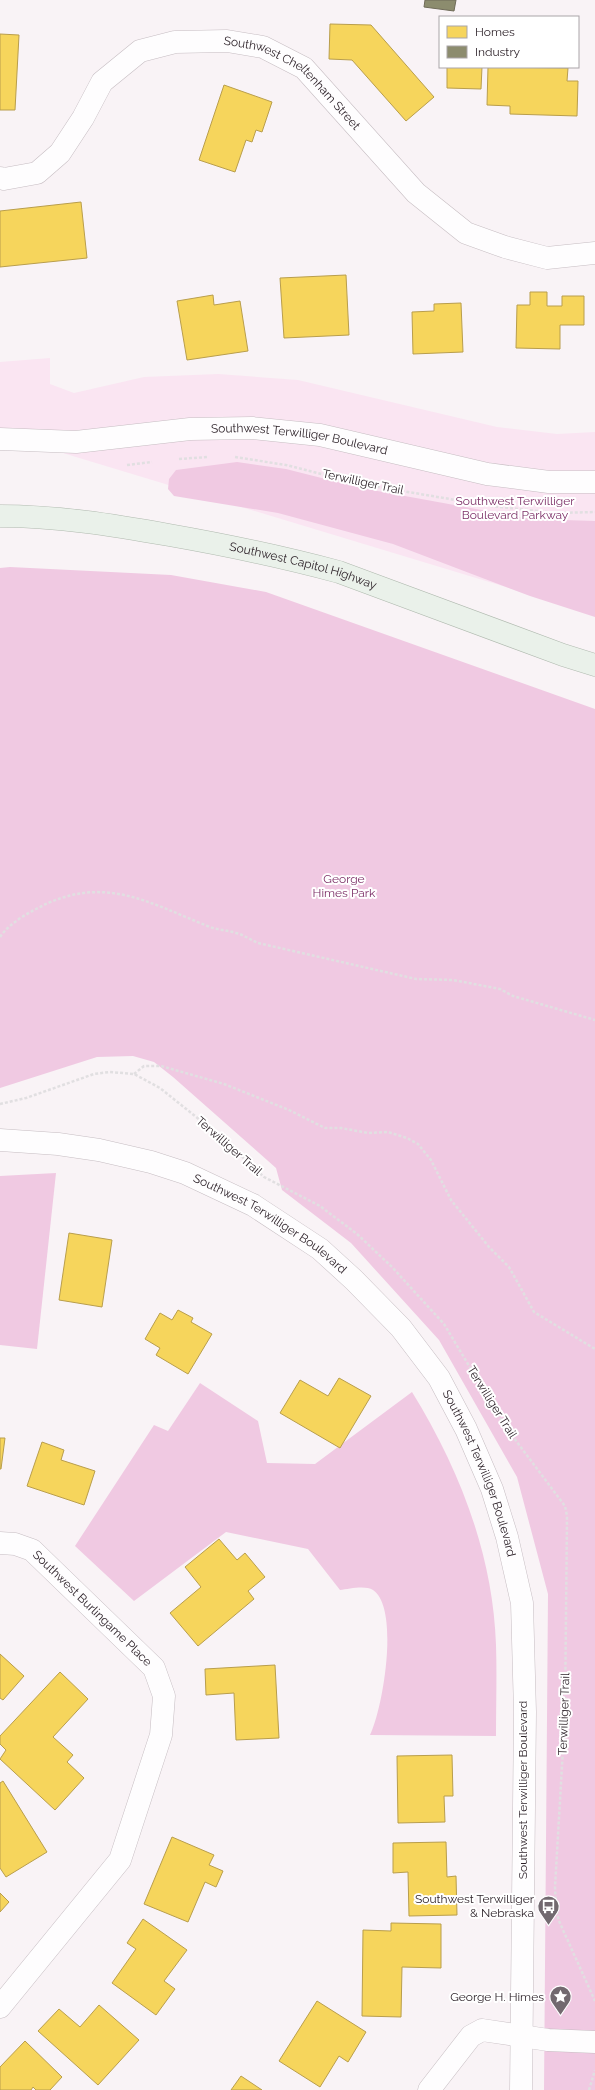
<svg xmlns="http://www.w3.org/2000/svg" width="595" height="2090" font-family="Raleway,sans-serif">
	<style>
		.green { fill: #fae5f2 }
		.forest { fill: #f0c9e2 }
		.homes { fill: #f6d55c; stroke: #b99e4c }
		.industry { fill: #8c8c6e; stroke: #6f6b58 }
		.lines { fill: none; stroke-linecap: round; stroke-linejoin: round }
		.minor-casing { stroke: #c6bdc2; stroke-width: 23 }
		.secondary-casing { stroke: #c6bdc2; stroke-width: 23 }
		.primary-casing { stroke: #b0baaf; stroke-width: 23 }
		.path { stroke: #e1dfe1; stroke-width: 2.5; stroke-dasharray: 3 2; stroke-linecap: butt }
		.minor { stroke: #fefdfe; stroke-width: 22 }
		.secondary { stroke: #fefdfe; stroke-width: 22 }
		.primary { stroke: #eaf1ea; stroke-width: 22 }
		.labels { text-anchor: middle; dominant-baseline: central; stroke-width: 4; stroke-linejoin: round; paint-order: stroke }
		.street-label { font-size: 12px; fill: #2a1f26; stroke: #fff }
		.park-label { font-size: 12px; fill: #7c2f67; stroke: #fff }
		.poi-label { font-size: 12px; fill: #2a1f26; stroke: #fff; text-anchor: end }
	</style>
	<rect width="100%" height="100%" fill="#f9f3f6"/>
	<path class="green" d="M50 358V384L74 393 144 377 218 374 298 380 497 427 557 434 595 432V614L0 434V362Z"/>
	<g class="forest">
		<path d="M237 462 286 469 361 488 531 519 595 521V617L530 596 393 544 278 513 174 496 168 489 169 479 176 470Z"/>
		<path d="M10 567 171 575 266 592 595 709V2090H544L548 1594 517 1477 439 1340 351 1243 282 1190 276 1168 173 1077 154 1062 133 1056 97 1057 0 1088V568Z"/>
		<path d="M56 1173 37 1349 0 1345V1176Z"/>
		<path d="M200 1383 258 1421 267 1463 315 1464 412 1392C459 1468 493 1554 496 1645 497 1675 496 1706 496 1736L370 1735C383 1709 400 1608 373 1590 365 1585 349 1589 340 1590L308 1549 226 1532 134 1601 75 1546 154 1425 168 1431Z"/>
	</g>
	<g class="homes">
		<path d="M330 24 371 25 434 97 406 121 352 60 329 59Z"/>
		<path d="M0 34 19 35 15 110H0Z"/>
		<path d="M447 67H482L481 89 447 88Z"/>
		<path d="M488 67 568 68 567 81H578L577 116 510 114V106L487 105Z"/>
		<path d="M224 85 272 102 262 132 256 130 252 142 246 140 235 172 199 160Z"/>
		<path d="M81 202 87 258 0 267V211Z"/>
		<path d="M346 275 349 335 284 338 280 278Z"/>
		<path d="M530 292H547V306H562V296H584V325H560V349L516 348 517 305H530Z"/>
		<path d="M213 295 214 305 240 301 248 351 187 360 177 301Z"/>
		<path d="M461 303 463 352 413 354 412 312 434 311V304Z"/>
		<path d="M69 1233 112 1240 102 1307 59 1300Z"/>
		<path d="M178 1310 193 1318 191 1322 212 1334 188 1374 156 1355 160 1348 145 1339 160 1313 172 1320Z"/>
		<path d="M339 1378 371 1396 340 1448 280 1413 300 1380 328 1396Z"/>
		<path d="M0 1438H5L1 1469H0Z"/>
		<path d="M42 1442 64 1450 61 1460 95 1471 84 1505 27 1486Z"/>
		<path d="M219 1539 237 1560 245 1553 265 1577 248 1591 254 1599 198 1646 170 1613 201 1587 185 1567Z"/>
		<path d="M0 1654 24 1676 3 1700 0 1698Z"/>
		<path d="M275 1665 279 1738 236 1740 234 1693 206 1695 205 1669Z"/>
		<path d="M60 1672 88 1699 53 1737 73 1755 67 1762 84 1778 55 1810 0 1759 6 1750 0 1744V1736Z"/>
		<path d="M452 1755 453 1796H444L445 1822 398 1823 397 1756Z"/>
		<path d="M3 1781 47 1852 6 1877 0 1868V1783Z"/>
		<path d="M172 1837 214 1855 209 1865 223 1871 216 1887 205 1882 188 1922 144 1904Z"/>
		<path d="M446 1842 447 1877 456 1876 457 1915 409 1916 408 1872 393 1873V1843Z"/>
		<path d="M0 1893 9 1902 0 1912Z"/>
		<path d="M143 1919 187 1950 164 1981 175 1989 156 2015 112 1983 136 1949 127 1943Z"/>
		<path d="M391 1923 441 1924V1968L402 1967 401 2017 362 2016 363 1930 391 1931Z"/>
		<path d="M317 2001 366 2032 348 2062 339 2056 320 2087 279 2061Z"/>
		<path d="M99 2005 139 2040 98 2085 38 2031 59 2009 80 2027Z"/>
		<path d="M25 2041 62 2077 50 2090H36L33 2087 31 2090H0V2067Z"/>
		<path d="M241 2076 262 2090H231Z"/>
	</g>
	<path class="industry" d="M425 0H456L454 11 424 7Z"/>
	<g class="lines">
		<defs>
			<g id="minor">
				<path id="s1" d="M0 178 4 179 37 173 60 153 83 118 102 82 140 51 175 42 227 41 263 47 304 68 416 193 466 233 505 247 547 258 595 253"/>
				<path id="s2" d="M0 1543 15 1544 32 1550 154 1668 164 1696 161 1735 120 1860 0 2007"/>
				<path d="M429 2090 471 2036 482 2030 548 2040 595 2042"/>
			</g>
			<g id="secondary">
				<path id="s3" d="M0 439 76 442 190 429 252 428 320 435 487 474 549 482H595"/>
				<path id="s4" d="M0 1140 58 1144 99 1150 151 1162 185 1173 253 1205 320 1249 354 1280 401 1328 439 1378 466 1429 492 1489 507 1537 522 1603 525 1712 521 2090"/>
			</g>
			<g id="primary">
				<path id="s5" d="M0 516C57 516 113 525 169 535 226 545 283 557 339 572L563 655 595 665"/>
			</g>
		</defs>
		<use href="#minor" class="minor-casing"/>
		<use href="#secondary" class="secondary-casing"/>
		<use href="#primary" class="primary-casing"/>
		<g class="path">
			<path d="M235 457 286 465 361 484 491 506 556 513 595 512"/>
			<path d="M179 459 208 457"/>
			<path d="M127 465 152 462"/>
			<path d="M0 937C9 924 23 916 36 909 103 873 147 902 210 927 218 930 227 930 236 933 244 935 251 940 258 943L416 979 453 980 500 989 513 996 595 1020"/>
			<path d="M134 1074 144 1066H161L224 1084 289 1110 325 1128H341L368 1133 388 1132 407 1138 418 1144 431 1160 451 1200 489 1247 509 1267 534 1312 595 1349"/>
			<path d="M0 1104 26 1098 94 1074 110 1072 134 1074 160 1088 215 1132 264 1177 320 1206 357 1234 392 1267 444 1324 505 1426 565 1506 567 1516 565 1714 555 1887 556 1909 559 1921 595 2001"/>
			<path d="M589 2090 595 2070"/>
		</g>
		<use href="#minor" class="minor"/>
		<use href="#secondary" class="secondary"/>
		<use href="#primary" class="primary"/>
	</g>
	<defs>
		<symbol id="bus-pin" viewBox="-11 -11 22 30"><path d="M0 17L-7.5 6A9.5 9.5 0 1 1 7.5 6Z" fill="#72696f" stroke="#fff"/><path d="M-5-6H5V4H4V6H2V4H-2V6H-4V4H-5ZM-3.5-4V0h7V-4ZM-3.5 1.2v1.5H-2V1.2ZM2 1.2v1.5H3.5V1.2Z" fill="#fff"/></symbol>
		<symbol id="sight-pin" viewBox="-11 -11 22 30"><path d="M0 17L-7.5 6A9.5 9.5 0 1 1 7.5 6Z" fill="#72696f" stroke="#fff"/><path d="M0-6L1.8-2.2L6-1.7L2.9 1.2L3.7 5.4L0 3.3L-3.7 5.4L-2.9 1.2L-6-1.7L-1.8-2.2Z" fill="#fff"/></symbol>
	</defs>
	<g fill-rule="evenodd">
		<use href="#bus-pin" x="536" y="1894" width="25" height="34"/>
		<use href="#sight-pin" x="548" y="1984" width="25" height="34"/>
	</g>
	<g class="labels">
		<g class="street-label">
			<text stroke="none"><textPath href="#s1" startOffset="368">Southwest Cheltenham Street</textPath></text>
			<text stroke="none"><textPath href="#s3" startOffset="301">Southwest Terwilliger Boulevard</textPath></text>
			<text transform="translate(363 482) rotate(12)">Terwilliger Trail</text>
			<text stroke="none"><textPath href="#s5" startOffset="308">Southwest Capitol Highway</textPath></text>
			<text transform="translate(229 1146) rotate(41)">Terwilliger Trail</text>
			<text stroke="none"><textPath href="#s4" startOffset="288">Southwest Terwilliger Boulevard</textPath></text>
			<text transform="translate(492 1402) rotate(58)">Terwilliger Trail</text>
			<text stroke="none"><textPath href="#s4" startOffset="624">Southwest Terwilliger Boulevard</textPath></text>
			<text stroke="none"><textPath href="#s2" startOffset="117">Southwest Burlingame Place</textPath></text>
			<text transform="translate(564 1714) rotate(-88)">Terwilliger Trail</text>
			<text transform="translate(523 1790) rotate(-90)">Southwest Terwilliger Boulevard</text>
		</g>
		<g class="park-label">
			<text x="515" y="501">Southwest Terwilliger<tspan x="515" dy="14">Boulevard Parkway</tspan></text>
			<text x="344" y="879">George<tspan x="344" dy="14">Himes Park</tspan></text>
		</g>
		<g class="poi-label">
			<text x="534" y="1899">Southwest Terwilliger<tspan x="534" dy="14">&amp; Nebraska</tspan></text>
			<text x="544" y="1997">George H. Himes</text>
		</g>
	</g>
	<rect x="439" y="16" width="140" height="52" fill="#ffffff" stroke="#aaa5a8"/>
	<rect x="447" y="26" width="20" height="12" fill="#f6d55c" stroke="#aaa5a8"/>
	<text x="475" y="36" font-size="12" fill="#2a1f26">Homes</text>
	<rect x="447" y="46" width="20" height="12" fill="#8c8c6e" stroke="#aaa5a8"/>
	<text x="475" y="56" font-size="12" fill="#2a1f26">Industry</text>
</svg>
